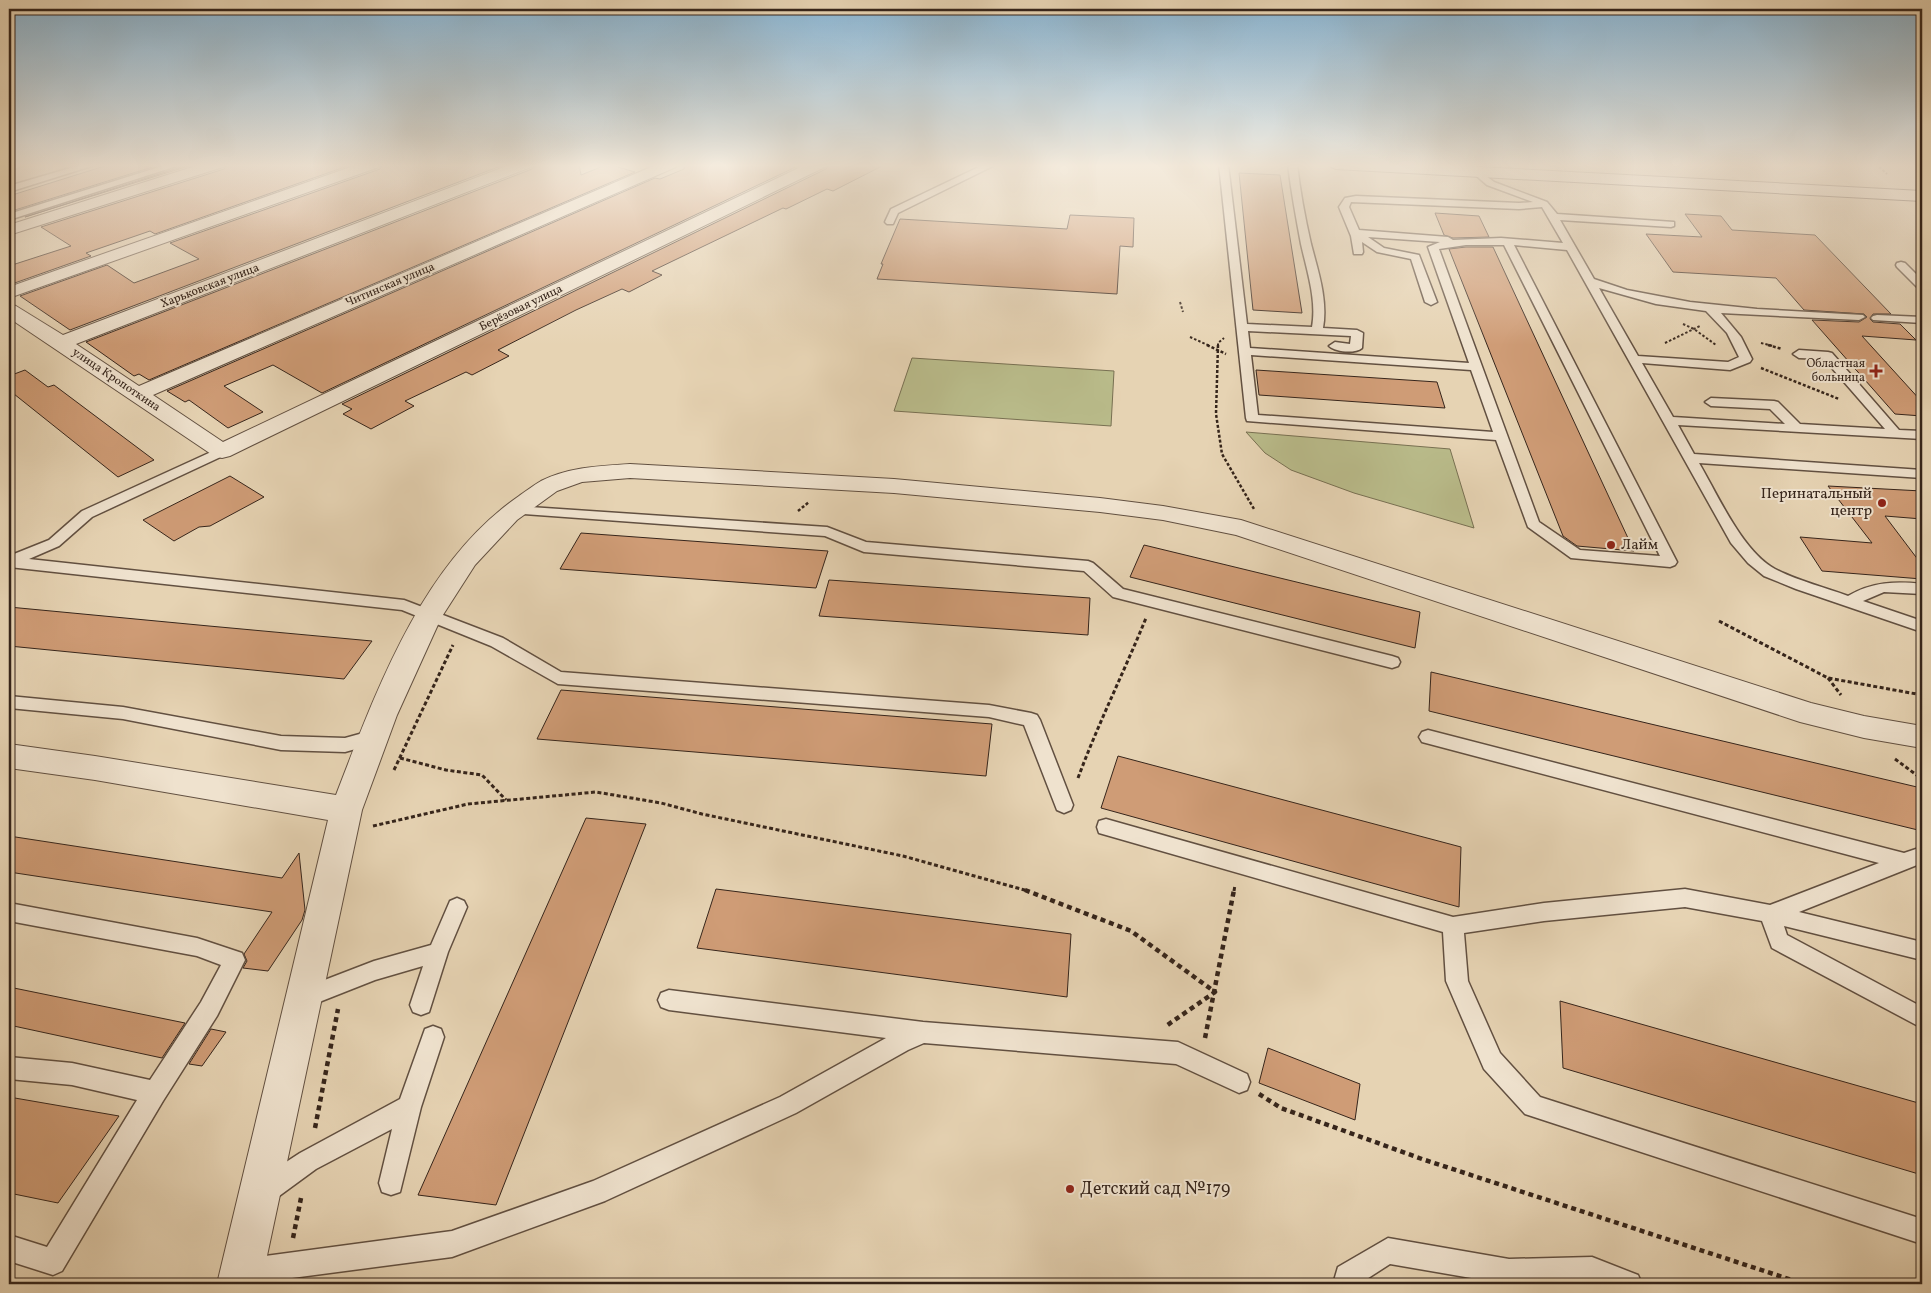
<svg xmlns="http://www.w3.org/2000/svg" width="1931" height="1293" font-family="Vollkorn,serif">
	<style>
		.green { fill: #b9bb8a; stroke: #787052 }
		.building { fill: #cf9c76; stroke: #36251b }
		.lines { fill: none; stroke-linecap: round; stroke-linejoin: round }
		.lane-casing { stroke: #625041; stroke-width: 3 }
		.street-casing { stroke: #625041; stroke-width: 2 }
		.secondary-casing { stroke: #36251b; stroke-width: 2 }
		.path-far3 { stroke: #36251b; stroke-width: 2; stroke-dasharray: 2.5 2; stroke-linecap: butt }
		.path-far2 { stroke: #36251b; stroke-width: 2.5; stroke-dasharray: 3 2; stroke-linecap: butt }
		.path-far1 { stroke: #36251b; stroke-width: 3; stroke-dasharray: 4 2.5; stroke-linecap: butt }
		.path { stroke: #36251b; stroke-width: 4.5; stroke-dasharray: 5 4; stroke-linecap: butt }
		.lane { fill: #efe2ce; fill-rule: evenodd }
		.street { fill: #efe2ce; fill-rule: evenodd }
		.secondary { fill: #efe2ce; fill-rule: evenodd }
		.poi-dot { fill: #8f2418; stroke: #efe2ce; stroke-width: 2 }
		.labels { text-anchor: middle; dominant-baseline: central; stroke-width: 4; stroke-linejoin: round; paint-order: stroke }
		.far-street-label { font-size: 12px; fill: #36251b; stroke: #efe2ce }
		.far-poi-label { font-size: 12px; fill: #36251b; stroke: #efe2ce; text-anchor: end }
		.poi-label { font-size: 15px; fill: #36251b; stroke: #efe2ce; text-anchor: end }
		.near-poi-label { font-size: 18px; fill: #36251b; stroke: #efe2ce; text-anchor: start }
	</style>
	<rect width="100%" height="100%" fill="#e6d3b3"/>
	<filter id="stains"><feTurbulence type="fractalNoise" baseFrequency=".004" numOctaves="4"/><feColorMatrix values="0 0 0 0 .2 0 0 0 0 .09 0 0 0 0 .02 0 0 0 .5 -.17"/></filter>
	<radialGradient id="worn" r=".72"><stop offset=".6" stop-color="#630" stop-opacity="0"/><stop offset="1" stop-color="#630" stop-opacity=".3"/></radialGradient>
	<g class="green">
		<path d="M912 358 1114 371 1111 426 894 411Z"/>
		<path d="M1246 432 1450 449 1474 528 1354 493 1291 470 1265 453Z"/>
	</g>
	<g class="building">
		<path d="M111 164H162L15 210 9 206V196Z"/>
		<path d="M185 164H195L25 217 184 166Z"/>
		<path d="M227 164H353L155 234 150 231 86 253 91 256 9 285V266L71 246 41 227 224 169Z"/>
		<path d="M383 164H506L70 330 20 296 107 265 134 283 199 259 170 243 380 169Z"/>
		<path d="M535 164H579L581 175 608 164 635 172 149 380 139 374 134 376 86 342 532 169Z"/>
		<path d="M685 164H802L322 393 273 365 224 386 263 412 228 428 189 400 185 402 167 391 655 178 660 179 684 169Z"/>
		<path d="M829 164H886L833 191 827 189 786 209 783 208 652 271 662 275 629 292 622 289 576 310 498 350 509 356 472 375 466 372 405 401 414 406 371 429 343 414 352 409 342 404 826 169Z"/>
		<path d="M1239 173 1280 175 1302 313 1253 310Z"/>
		<path d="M1435 213 1479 216 1489 237 1453 238 1444 235Z"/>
		<path d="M1685 214 1721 216 1732 230 1815 235 1891 314H1873L1870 319 1873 322 1900 324 1916 340 1862 336 1922 402V416L1895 414 1812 320 1859 322 1867 317 1864 314 1804 310 1776 278 1673 272 1646 234 1702 237Z"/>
		<path d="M1070 215 1134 218 1133 247 1120 246 1117 294 877 279 883 264H881L900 219 1067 229Z"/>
		<path d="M1466 247H1493L1634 551 1577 546 1563 536 1449 249Z"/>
		<path d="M25 370 48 387 54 385 154 460 118 477 9 390V376Z"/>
		<path d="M1256 370 1437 382 1445 408 1259 395Z"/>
		<path d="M230 476 264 497 210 526 199 527 174 541 143 520Z"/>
		<path d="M1828 486 1922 491V519L1885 516 1922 565V579L1822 571 1800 537 1872 543Z"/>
		<path d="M581 533 828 551 816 588 560 569Z"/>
		<path d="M1144 545 1420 612 1415 648 1130 577Z"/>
		<path d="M829 580 1090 598 1088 635 819 616Z"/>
		<path d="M9 607 209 626 372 641 344 679 9 646Z"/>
		<path d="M1431 672 1917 787 1922 803V831L1429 711Z"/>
		<path d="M561 690 992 724 986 776 537 739Z"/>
		<path d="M1118 756 1461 847 1459 907 1101 808Z"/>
		<path d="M586 818 646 824 496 1205 418 1195Z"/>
		<path d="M9 836 282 878 299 853 305 910 302 920 268 971 243 968 247 961 244 954 272 912 9 872Z"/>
		<path d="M716 889 1071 934 1067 997 697 948Z"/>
		<path d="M9 987 185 1023 162 1058 9 1025Z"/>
		<path d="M1560 1001 1922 1104V1175L1563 1068Z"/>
		<path d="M211 1029 226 1032 202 1066 189 1064Z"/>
		<path d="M1268 1048 1360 1084 1355 1120 1259 1083Z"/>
		<path d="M9 1097 119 1116 58 1203 9 1193Z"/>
	</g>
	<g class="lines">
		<defs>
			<g id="lane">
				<path d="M12 164H26L9 171V165Z"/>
				<path d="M84 164H98L9 192V186Z"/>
				<path d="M169 164H183L9 220V214Z"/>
				<path d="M985 164H997L898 213 893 224H887L885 222 891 209Z"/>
				<path d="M1219 164H1228L1247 324 1312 327C1317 300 1307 271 1301 244 1296 217 1291 191 1288 164H1297C1300 191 1305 218 1311 244 1318 271 1328 300 1323 328L1357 330 1363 333 1362 348C1355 354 1335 352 1329 346L1335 342 1350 344 1351 336 1248 331 1250 348 1469 363 1428 247 1440 242 1368 237 1384 248 1419 255 1437 302 1431 305 1425 302 1411 259 1377 252 1362 242 1363 252 1362 254H1354L1351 236 1339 207 1345 198 1356 196 1519 203 1533 202 1487 185 1472 172 1477 169 1494 182 1547 202 1557 214 1674 222V226L1671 227 1560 220 1594 279 1627 290 1690 302 1757 309 1863 315 1865 317 1859 320 1721 313 1741 337 1752 359 1750 362 1730 370 1642 363 1673 417 1785 424 1770 409 1711 406 1705 402 1711 398 1774 401 1778 402 1800 424 1885 429 1824 359 1799 358 1793 354 1799 350 1828 352 1832 353 1899 430 1922 431V439L1678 425 1694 454 1922 470V478L1699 463C1718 495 1742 551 1775 569 1798 581 1824 587 1848 596 1872 582 1895 581 1922 584V594L1884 592 1863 601 1922 621V632L1796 589 1764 576 1748 563 1731 543 1567 250 1514 245 1677 562 1675 565 1670 567 1571 558 1528 527 1496 440 1247 421 1246 418ZM1351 202 1519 209 1542 207 1563 243 1501 238 1453 240 1448 237 1359 230 1349 207ZM1466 245H1504L1660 556 1580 550 1539 522 1439 249ZM1599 288 1656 304 1706 311 1727 333 1739 357 1728 362 1638 356ZM1251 355 1471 370 1493 432 1258 415Z"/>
				<path d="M1901 262 1905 263 1922 280V289L1918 288 1897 267 1896 265 1897 263Z"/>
				<path d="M1877 315 1922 317V323L1873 320 1871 318 1873 316Z"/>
				<path d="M222 447 227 448 229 451 227 454 92 517 59 546 29 559 404 600 503 638 561 672 989 705 1031 713 1037 715 1040 720 1073 805 1071 810 1064 813 1057 810 1024 725 989 717 558 684 491 646 402 610 9 567V556L49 540 82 511Z"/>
				<path d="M515 506 827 527 866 542 1088 561 1093 563 1123 589 1392 656 1398 658 1400 662 1398 666 1392 668 1113 597 1084 571 864 552 825 536 510 513 508 510 510 507Z"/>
				<path d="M9 696 123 707 281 736 345 738 374 730 380 732 383 737 380 742 345 752 281 750 123 719 9 708Z"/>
				<path d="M1428 730 1904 853 1922 847V863L1799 912 1922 942V960L1784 926 1787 935 1922 1007V1028L1772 948 1762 921 1685 907 1544 921 1464 933 1468 981 1500 1053 1540 1097 1922 1219V1244L1525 1114 1484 1069 1446 981 1443 932 1106 835 1099 833 1097 827 1099 821 1106 819 1453 917 1544 903 1685 889 1770 905 1879 863 1422 742 1419 737 1422 732Z"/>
				<path d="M457 898 464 901 467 907 448 952 429 1012 421 1015 413 1012 410 1005 423 966 375 980 304 1008 296 1005 293 998 296 991 374 961 431 945 450 901Z"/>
				<path d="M9 903 197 938 242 953 245 960 217 1016 163 1101 62 1271 53 1275 9 1261V1235L47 1247 137 1100 72 1085 9 1079V1057L72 1063 150 1080 201 1002 221 965 197 956 9 921Z"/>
				<path d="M669 990 923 1022 1178 1042 1247 1074 1250 1082 1247 1090 1239 1093 1176 1064 924 1043 908 1050 796 1113 605 1201 452 1257 246 1284 233 1281 229 1272 233 1263 242 1259 452 1231 593 1181 780 1097 886 1038 669 1010 661 1007 658 1000 661 993Z"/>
				<path d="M433 1026 441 1029 444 1037 421 1107 400 1192 391 1195 382 1192 379 1183 392 1129 316 1169 275 1199 266 1202 257 1199 254 1190 257 1181 300 1153 400 1099 425 1029Z"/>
				<path d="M1388 1238 1509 1259 1592 1257 1638 1275 1642 1284H1506L1390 1264 1359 1284H1333L1338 1267Z"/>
			</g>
			<g id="street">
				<path d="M202 164H225L223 167 9 235V225Z"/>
				<path d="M359 164H381L379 167 9 298V287Z"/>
				<path d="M512 164H533L531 167 76 344 139 386 658 164H678L676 167 153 395 223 442 807 164H827L825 167 230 456 222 458 214 456 9 318V304L16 306 63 335Z"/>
				<path d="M630 464 894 479 1100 498 1163 506 1241 520 1811 703 1864 716 1922 726V748L1864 738 1800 722 1236 535 1163 520 1100 512 894 493 630 478 582 482 557 491 517 520 475 565 441 618 397 715 362 810 261 1284H217L328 820 95 780 9 768V744L95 756 336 795C377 689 422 563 519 496 526 491 534 485 541 481 569 467 599 466 630 464Z"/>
			</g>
			<path id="secondary" d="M1329 164H1424L1922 191V201L1336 169 1331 167Z"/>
		</defs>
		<use href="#lane" class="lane-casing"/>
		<use href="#street" class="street-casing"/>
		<use href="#secondary" class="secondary-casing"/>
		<g class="path-far3">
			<path d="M1876 164 1887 174"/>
			<path d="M1180 302 1183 312"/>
			<path d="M1683 324 1694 329 1716 345"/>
			<path d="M1190 337 1210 346"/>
			<path d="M1665 343 1700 326"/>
			<path d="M1761 343 1773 346"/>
			<path d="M1218 346V343L1224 338"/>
		</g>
		<g class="path-far2">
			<path d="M1207 345 1226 354"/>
			<path d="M1218 345 1216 414 1222 454 1254 509"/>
			<path d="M1768 345 1782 349"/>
			<path d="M1761 368 1839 399"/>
			<path d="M798 511 809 502"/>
		</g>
		<g class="path-far1">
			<path d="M1719 621 1828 678 1922 695"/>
			<path d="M1828 678 1841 695"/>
			<path d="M400 758 446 770 482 775 506 800"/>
			<path d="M1895 759 1922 779"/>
			<path d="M394 770 453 645"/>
			<path d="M1078 778C1098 724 1124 672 1146 618"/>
			<path d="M373 826 468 804 596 792 661 803 702 814 903 856 1028 891"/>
			<path d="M1234 891 1235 885"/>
		</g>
		<g class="path">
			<path d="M1025 890 1131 931 1215 992 1166 1026"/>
			<path d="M1205 1038 1234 890"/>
			<path d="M1259 1094 1281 1108 1422 1159 1804 1284"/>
			<path d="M315 1128 338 1009"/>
			<path d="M293 1238 301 1198"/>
		</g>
		<use href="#lane" class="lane"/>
		<use href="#street" class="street"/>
		<use href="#secondary" class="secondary"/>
	</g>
	<linearGradient id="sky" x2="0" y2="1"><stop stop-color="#88b5d4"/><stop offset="0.48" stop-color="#f4ebdd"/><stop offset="1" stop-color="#f4ebdd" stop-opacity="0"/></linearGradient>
	<rect width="1931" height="345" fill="url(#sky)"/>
	<g class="poi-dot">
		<path d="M1873.5 363.5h5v5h5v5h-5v5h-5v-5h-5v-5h5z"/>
		<circle cx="1882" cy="503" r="5"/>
		<circle cx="1611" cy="545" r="5"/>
		<circle cx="1070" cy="1189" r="5"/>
	</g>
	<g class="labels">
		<g class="far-street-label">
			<text transform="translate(390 285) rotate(-23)">Читинская улица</text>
			<text transform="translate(210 286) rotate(-21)">Харьковская улица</text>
			<text transform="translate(521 308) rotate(-26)">Берёзовая улица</text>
			<text transform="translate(116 380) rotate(34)">улица Кропоткина</text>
		</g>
		<g class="far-poi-label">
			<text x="1865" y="364">Областная<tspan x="1865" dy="14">больница</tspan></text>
		</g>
		<g class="poi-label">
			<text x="1872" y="494">Перинатальный<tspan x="1872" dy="17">центр</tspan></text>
			<text x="1621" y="545" text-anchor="start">Лайм</text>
		</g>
		<g class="near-poi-label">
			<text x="1080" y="1189">Детский сад №179</text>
		</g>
	</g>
	<rect width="1931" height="1293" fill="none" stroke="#e6d3b3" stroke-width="30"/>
	<rect x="10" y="10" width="1911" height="1273" fill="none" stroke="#36251b" stroke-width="2.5"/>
	<rect x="15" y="15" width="1901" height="1263" fill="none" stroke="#36251b"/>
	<rect width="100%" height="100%" filter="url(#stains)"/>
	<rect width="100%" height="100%" fill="url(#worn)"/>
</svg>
